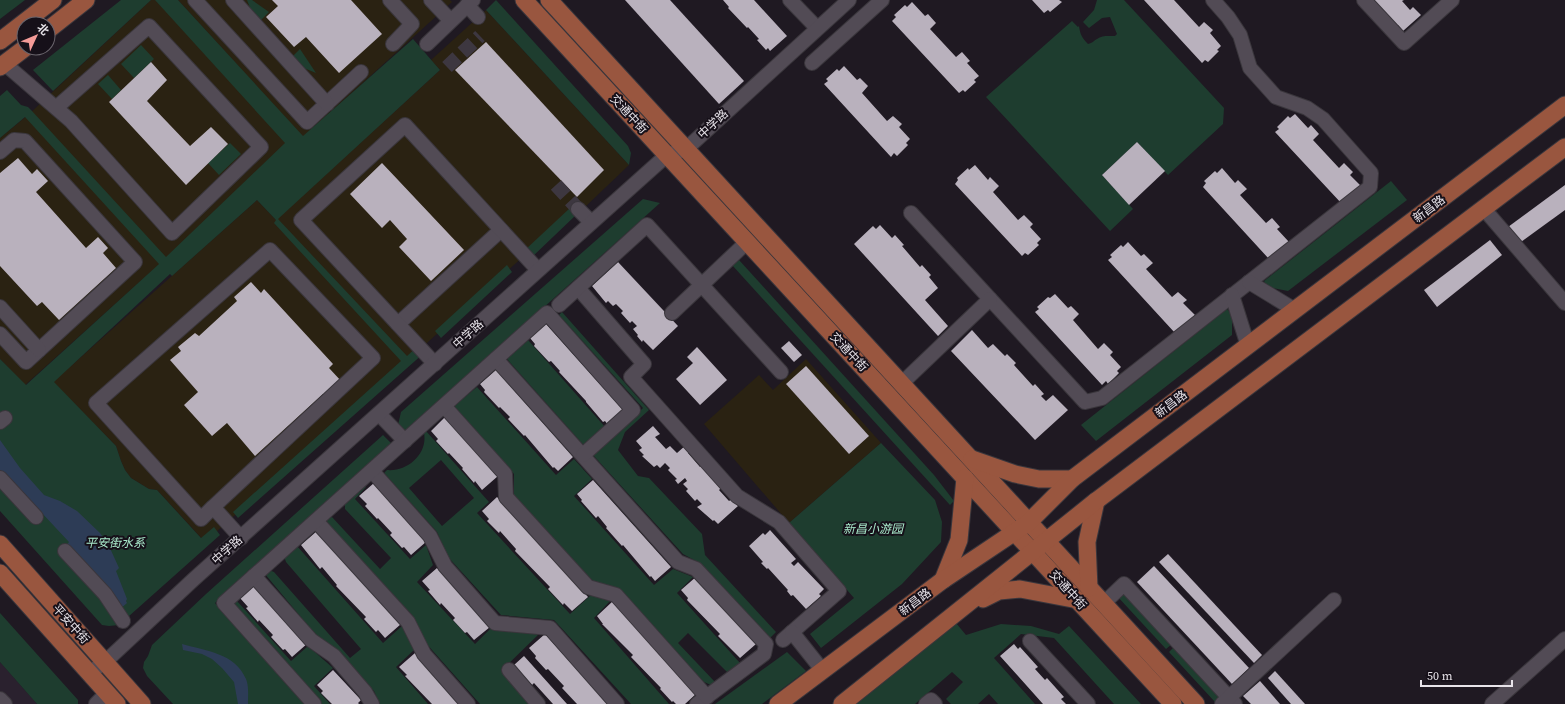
<svg xmlns="http://www.w3.org/2000/svg" width="1565" height="704" font-family="'Source Serif 4','Noto Sans SC',serif">
	<style>
		.commercial { fill: #2a2212 }
		.built { fill: #2a212e }
		.green { fill: #1e3d2f; fill-rule: evenodd }
		.water { fill: #2d3c56 }
		.building { fill: #b9b1bd }
		.lines { fill: none; stroke-linecap: round; stroke-linejoin: round }
		.minor-tunnel { stroke: #3d3740; stroke-width: 14; stroke-dasharray: 14 7; stroke-linecap: butt }
		.minor-casing { stroke: #3a363c; stroke-width: 16 }
		.major-casing { stroke: #3a363c; stroke-width: 19 }
		.minor { stroke: #524b55; stroke-width: 14 }
		.major { stroke: #99563f; stroke-width: 17 }
		.labels { text-anchor: middle; dominant-baseline: central; stroke-width: 4; stroke-linejoin: round; paint-order: stroke }
		.street-label { font-size: 12px; fill: #e8e4ea; stroke: #161019 }
		.park-label { font-size: 12px; font-style: italic; fill: #a9eacb; stroke: #161019 }
	</style>
	<rect width="100%" height="100%" fill="#1f1922"/>
	<g class="commercial">
		<path d="M151 0H169L303 146 163 261 25 385 0 359V138L28 115Z"/>
		<path d="M178 0H450L452 2 303 137Z"/>
		<path d="M486 10 629 165 585 207 573 212 205 542 157 490 149 489 131 478 125 470 121 461 116 446 53 382 257 200 276 220 440 70 431 60Z"/>
		<path d="M806 359 881 443 789 523 704 424 759 375 773 390Z"/>
	</g>
	<path class="built" d="M0 662 37 704H0Z"/>
	<g class="green">
		<path d="M0 0H25L0 19Z"/>
		<path d="M121 0H151L53 91 33 70Z"/>
		<path d="M155 0H178L303 136 413 39 440 70 278 219 407 356 418 346 424 353 238 518 233 512 401 361 274 223 276 220 257 200 172 276 170 274 54 382 116 446 121 461 125 470 131 478 149 489 157 490 201 538 214 527 220 535 119 625 109 626 102 625 0 511V359L26 385 159 264 25 117 0 138V96L7 90 21 105 28 107 32 111 166 257 285 143Z"/>
		<path d="M247 0H252L269 12 260 21 252 13Z"/>
		<path d="M496 0 628 146 631 153 629 165 486 10Z"/>
		<path d="M1097 0H1124L1224 108 1223 124 1168 175 1137 142 1102 175 1133 209 1110 231 986 97 1072 21 1078 27 1079 26C1080 34 1082 38 1088 44 1093 43 1093 41 1097 39 1102 35 1109 36 1115 36L1117 34 1110 17 1102 18 1089 28 1083 22 1094 10Z"/>
		<path d="M141 45 154 59 134 78 121 64Z"/>
		<path d="M300 49 316 73 299 66 291 58Z"/>
		<path d="M108 75 121 90 112 99 98 84Z"/>
		<path d="M230 143 241 154 219 175 208 163Z"/>
		<path d="M1391 181 1407 200 1288 291 1267 287 1264 281Z"/>
		<path d="M643 199 660 203 406 431 398 425 401 412Z"/>
		<path d="M570 208 576 215 532 257 525 250Z"/>
		<path d="M739 260 934 475 954 501 950 505 732 265Z"/>
		<path d="M507 265 512 272 441 338 435 331Z"/>
		<path d="M1227 309 1232 315V335L1096 441 1081 425Z"/>
		<path d="M562 312 649 410 625 432 618 450 638 476 649 478 702 534 705 555 776 632 770 638 696 561 683 554 593 455 643 408 559 315Z"/>
		<path d="M528 340 606 428 587 449 507 359Z"/>
		<path d="M477 387 556 475 574 459 592 479 574 496 654 585 673 569 693 577 677 593 740 663 727 672 688 633 678 643 715 682 711 685 697 679 621 590 593 581 514 496V474L454 406Z"/>
		<path d="M426 431 489 502 477 513 570 614 591 595 610 601 594 618 669 704H631L554 620 501 615 448 557 437 532 384 473 387 470C407 472 428 454 424 433ZM441 460 474 498 442 526 409 488Z"/>
		<path d="M383 435 392 444 215 603 306 704H173L147 676 143 668 144 662 148 656 152 645 206 594Z"/>
		<path d="M881 443 935 500 942 522 941 542 902 584 821 648 810 634 854 598 789 523Z"/>
		<path d="M364 484 366 487 355 499 410 559 426 545 433 565 417 582 475 644 490 629 541 632 502 670 532 704H480L424 641 413 616 325 520 328 518 332 517 380 569 391 558 345 509V504Z"/>
		<path d="M297 546 383 643 402 626 414 650 396 667 428 704H380L374 691 342 655 315 634 265 574 269 570 274 572 350 658 361 649 286 562 284 556Z"/>
		<path d="M1122 591 1172 644 1166 649 1117 596Z"/>
		<path d="M237 601 291 661 308 646 333 668 314 686 330 704H320L234 608V603Z"/>
		<path d="M0 613 78 700V704H37L0 662Z"/>
		<path d="M956 623 966 635 1001 624 1031 626 1059 634 1069 626 1141 704H1114L1054 638 1021 634 994 658 1035 704H998L989 694 978 704H951L946 699 963 682 952 672 915 704H852Z"/>
		<path d="M1174 647 1223 699 1215 702 1169 652Z"/>
		<path d="M787 652 806 671 762 704H715Z"/>
	</g>
	<g class="water">
		<path d="M0 440 20 468 44 495 60 501 77 511 100 533 109 546 119 568 116 571 127 599 126 601 127 603 119 610 66 546 69 542 41 512 38 515 0 473Z"/>
		<path d="M182 644C206 651 235 653 246 679 249 686 248 696 248 704H238L234 682 222 668 212 659 202 654 183 650Z"/>
	</g>
	<g class="building">
		<path d="M272 0H351L382 34 339 73 306 37 294 47 266 17 278 6Z"/>
		<path d="M625 0H670L744 81 719 104Z"/>
		<path d="M723 0H754L787 36 770 51 768 48 766 50 757 40 759 39 748 27 747 28 728 8 729 7Z"/>
		<path d="M1032 0H1059L1062 2 1050 12 1048 10 1044 13Z"/>
		<path d="M1144 0H1174L1199 27 1204 22 1213 30 1210 33 1221 46 1217 50 1219 51 1208 62 1205 60 1202 63Z"/>
		<path d="M1374 0H1404L1402 1 1410 10 1413 7 1421 15 1403 31 1398 25 1396 27Z"/>
		<path d="M912 2 925 16 928 14 936 23 930 29 956 57 962 52 970 61 967 63 979 76 974 80 976 82 965 92 963 90 959 93 892 21 896 17 894 15 905 5 907 7Z"/>
		<path d="M486 42 604 170 577 197 455 70Z"/>
		<path d="M151 62 167 80 147 101 190 146 211 127 228 144 186 185 109 102Z"/>
		<path d="M844 66 857 80 860 78 868 86 862 93 887 121 893 116 902 124 899 127 910 139 906 143 908 145 897 156 894 153 891 157 824 84 828 81 826 79 837 69 839 71Z"/>
		<path d="M1295 114 1308 128 1311 125 1319 134 1313 140 1339 168 1344 163 1353 172 1350 175 1362 187 1342 204 1275 132 1279 129 1277 127 1288 116 1290 118Z"/>
		<path d="M1137 142 1165 171 1129 205 1102 175Z"/>
		<path d="M18 158 32 174 37 169 48 181 36 192 86 248 98 237 108 248 103 253 116 268 59 320 42 302 37 306 0 266V173Z"/>
		<path d="M382 163 464 250 431 281 399 247 407 239 390 220 382 228 350 194Z"/>
		<path d="M975 165 988 180 990 177 999 186 993 192 1018 220 1024 215 1033 224 1030 227 1041 239 1037 243 1039 245 1028 255 1025 253 1022 256 955 184 958 180 957 178 968 168 969 170Z"/>
		<path d="M1222 168 1235 183 1238 180 1247 189 1240 195 1266 223 1272 218 1280 227 1277 229 1289 242 1269 259 1203 187 1206 183 1204 181 1215 171 1217 173Z"/>
		<path d="M1565 185V210L1521 242 1508 227Z"/>
		<path d="M880 225 892 238 895 235 904 245 902 246 920 267 922 265 931 275 929 277 938 288 925 300 948 326 938 336 854 244 873 226 876 229Z"/>
		<path d="M1490 240 1502 255 1437 307 1424 290Z"/>
		<path d="M1128 242 1141 256 1144 254 1153 263 1146 269 1172 297 1178 292 1187 300 1183 303 1195 315 1175 333 1108 260 1112 257 1110 255 1121 245 1123 247Z"/>
		<path d="M618 262 678 326 653 350 643 340 642 342 637 336 638 335 633 329 637 326 632 321 630 323 621 313 623 311 616 304 613 306 608 301 606 303 592 286Z"/>
		<path d="M251 282 261 293 264 289 333 364 329 368 342 382 325 397 323 394 255 456 227 423 212 436 184 405 198 392 170 360 181 351 178 347 195 333 199 336 237 301 234 297Z"/>
		<path d="M1055 294 1068 308 1071 306 1079 314 1073 320 1098 349 1104 343 1113 352 1110 355 1121 367 1117 371 1119 373 1108 384 1106 381 1102 385 1035 312 1039 309 1037 307 1048 297 1050 298Z"/>
		<path d="M546 324 624 411 608 425 605 421 603 422 586 402V401L559 372 560 371 551 361 549 362 534 346 535 344 530 338Z"/>
		<path d="M972 330 988 348 993 344 1005 356 1007 354 1016 363 1014 365 1033 386 1035 384 1044 394 1041 396 1046 401 1053 395 1068 410 1035 440 951 351Z"/>
		<path d="M789 341 802 355 794 362 781 348Z"/>
		<path d="M697 347 727 380 700 405 676 379 693 363 687 357Z"/>
		<path d="M806 366 869 436 849 454 786 384Z"/>
		<path d="M496 370 573 457 558 471 554 467 553 468 525 435 524 436 508 419 510 417 500 407 499 408 484 392 485 390 480 384Z"/>
		<path d="M445 417 498 476 482 490 475 481 474 483 462 469 463 468 449 453 448 454 436 441 438 439 431 431Z"/>
		<path d="M653 426 660 434 655 437 666 449 670 446 677 453 686 445 691 451 688 453 700 467 703 464 722 487 719 490 729 501 732 499 738 506 718 524 714 520 713 521 697 507 702 504 697 499 695 501 686 491 688 489 683 484 687 481 685 478 678 484 675 480 677 479 668 470 670 468 665 463 660 468 657 465 654 467 642 456 644 455 639 450 642 448 636 441Z"/>
		<path d="M593 480 671 567 655 581 651 576 650 577 623 545 622 546 606 528 607 527 598 516 596 518 581 501 582 500 577 494Z"/>
		<path d="M374 483 427 541 411 555 404 547 402 548 390 535 392 533 378 518 377 519 365 506 367 504 359 496Z"/>
		<path d="M497 497 588 597 572 611 564 603 563 605 548 589 550 587 515 551 516 549 500 531 499 533 487 521 489 519 482 511Z"/>
		<path d="M770 530 796 559 791 563 794 566 798 562 824 589 819 594 821 596 806 609 793 595 791 596 787 591 788 590 768 568 767 569 761 563 763 562 749 546 763 533 765 535Z"/>
		<path d="M317 531 401 624 385 638 378 630 376 632 364 619 366 617 336 586 337 585 322 567 320 569 301 545Z"/>
		<path d="M1168 554 1262 655 1254 663 1159 562Z"/>
		<path d="M1154 566 1249 668 1232 684 1137 582Z"/>
		<path d="M437 568 490 627 474 640 467 632 465 633 453 620 455 618 441 603 440 605 428 591 430 590 422 581Z"/>
		<path d="M697 576 756 644 740 658 718 636 720 634 687 600 688 598 681 590Z"/>
		<path d="M255 585 308 643 292 657 285 649 283 650 271 637 273 635 259 620 258 622 246 608 248 607 240 598Z"/>
		<path d="M613 601 696 694 685 704H676L673 701 672 702 660 689 661 688 631 657 633 655 602 624H603L597 616Z"/>
		<path d="M545 634 608 704H577L562 688 564 686 548 669 546 670 535 658 536 656 529 648Z"/>
		<path d="M1014 644 1018 649 1020 647 1038 667 1035 669 1045 680 1047 678 1064 697 1061 699 1066 704H1043L1000 656Z"/>
		<path d="M415 653 460 704H432L405 676 407 675 399 667Z"/>
		<path d="M524 656 567 704H553L534 683 532 685 514 665Z"/>
		<path d="M333 670 361 700 358 703 359 704H332L321 693 323 691 317 685Z"/>
		<path d="M1275 671 1305 704H1291L1268 678Z"/>
		<path d="M1260 681 1280 704H1251L1243 696Z"/>
	</g>
	<g class="lines">
		<g class="minor-tunnel">
			<path d="M447 67 480 36"/>
			<path d="M556 185 578 209"/>
		</g>
		<defs>
			<g id="minor">
				<path d="M195 0 307 122 361 72"/>
				<path d="M233 0 327 104"/>
				<path d="M390 0 412 24 393 44"/>
				<path d="M431 0 450 20"/>
				<path d="M790 0 817 28"/>
				<path d="M1364 0 1404 43 1452 0"/>
				<path d="M467 5 478 17"/>
				<path d="M427 44 473 0"/>
				<path d="M812 63 882 0"/>
				<path d="M5 64 71 121 172 233 261 147 149 26 57 107"/>
				<path d="M0 152 14 140 25 141 135 262 26 362 0 334"/>
				<path d="M578 209 591 222"/>
				<path d="M1484 209 1565 303"/>
				<path d="M911 213 1085 402 1102 398 1370 187 1371 173 1323 119 1307 108 1276 97 1250 68 1240 35 1228 17 1213 0"/>
				<path d="M1249 282 1295 310"/>
				<path d="M578 288 644 364 631 377 737 496 779 522 839 591 783 640"/>
				<path d="M1232 295 1248 346"/>
				<path d="M559 305 647 225 781 372"/>
				<path d="M0 307 39 350"/>
				<path d="M672 313 747 242"/>
				<path d="M398 324 501 230"/>
				<path d="M496 359 678 562 696 569 766 644 764 654 697 704"/>
				<path d="M435 364 301 220 405 125 538 270"/>
				<path d="M901 384 990 299"/>
				<path d="M444 406 505 474 506 497 588 587 616 595 707 697"/>
				<path d="M379 414 405 441"/>
				<path d="M0 422 5 418"/>
				<path d="M372 471 430 536 445 566 495 623 550 628 617 704"/>
				<path d="M0 478 36 517"/>
				<path d="M213 507 201 519 96 403 270 250 373 358 213 507 241 538"/>
				<path d="M316 521 408 622 424 654 468 704"/>
				<path d="M65 551 105 594 123 621"/>
				<path d="M254 576 311 640 334 656 365 692 372 704"/>
				<path d="M1103 604 1124 584 1235 704"/>
				<path d="M792 632 823 671"/>
				<path d="M1030 641 1088 704"/>
				<path d="M509 670 538 704"/>
				<path d="M89 673 105 662 194 579 667 155 686 149 849 0"/>
				<path d="M0 699 5 704"/>
				<path d="M96 704 107 693"/>
				<path d="M314 704 224 603 547 313 633 410 583 455"/>
				<path d="M926 704 931 700 935 704"/>
				<path d="M1222 704 1334 600"/>
				<path d="M1492 704 1565 639"/>
			</g>
			<g id="major">
				<path d="M524 0 1173 704"/>
				<path d="M549 0 1196 704"/>
				<path d="M48 30 86 0"/>
				<path d="M0 41 53 0"/>
				<path d="M0 67 25 48"/>
				<path d="M972 459 1015 474 1039 479H1072"/>
				<path d="M0 544 142 704"/>
				<path d="M0 573 117 704"/>
				<path d="M943 580 959 540 965 478"/>
				<path d="M1089 588 1087 542 1096 501"/>
				<path d="M983 599 999 591 1020 589 1078 600"/>
				<path d="M778 704 943 580 1028 523 1072 479 1565 105"/>
				<path d="M842 704 1096 501 1565 147"/>
			</g>
		</defs>
		<use href="#minor" class="minor-casing"/>
		<use href="#major" class="major-casing"/>
		<use href="#minor" class="minor"/>
		<use href="#major" class="major"/>
	</g>
	<g class="labels">
		<g class="street-label">
			<text transform="translate(629 114) rotate(47)">交通中街</text>
			<text transform="translate(713 124) rotate(-43)">中学路</text>
			<text transform="translate(1429 209) rotate(-37)">新昌路</text>
			<text transform="translate(468 334) rotate(-42)">中学路</text>
			<text transform="translate(849 352) rotate(47)">交通中街</text>
			<text transform="translate(1171 404) rotate(-37)">新昌路</text>
			<text transform="translate(227 550) rotate(-42)">中学路</text>
			<text transform="translate(1068 590) rotate(48)">交通中街</text>
			<text transform="translate(915 602) rotate(-37)">新昌路</text>
			<text transform="translate(71 624) rotate(48)">平安中街</text>
		</g>
		<g class="park-label">
			<text x="873" y="529">新昌小游园</text>
			<text x="115" y="543">平安街水系</text>
		</g>
	</g>
	<g transform="translate(36 36) rotate(46)"><circle r="19" fill="#161019" stroke="#6a656d"/>
	<path d="M0-3L7 15L0 10L-7 15Z" fill="#f59b98"/>
	<text y="-6" font-size="11" font-weight="bold" text-anchor="middle" fill="#e8e4ea">北</text>
	</g>
	<path d="M1421 680v6h91v-6" fill="none" stroke="#e8e4ea" stroke-width="2"/>
	<text x="1427" y="680" font-size="12" fill="#e8e4ea" stroke="#161019" stroke-width="3" paint-order="stroke">50 m</text>
</svg>
